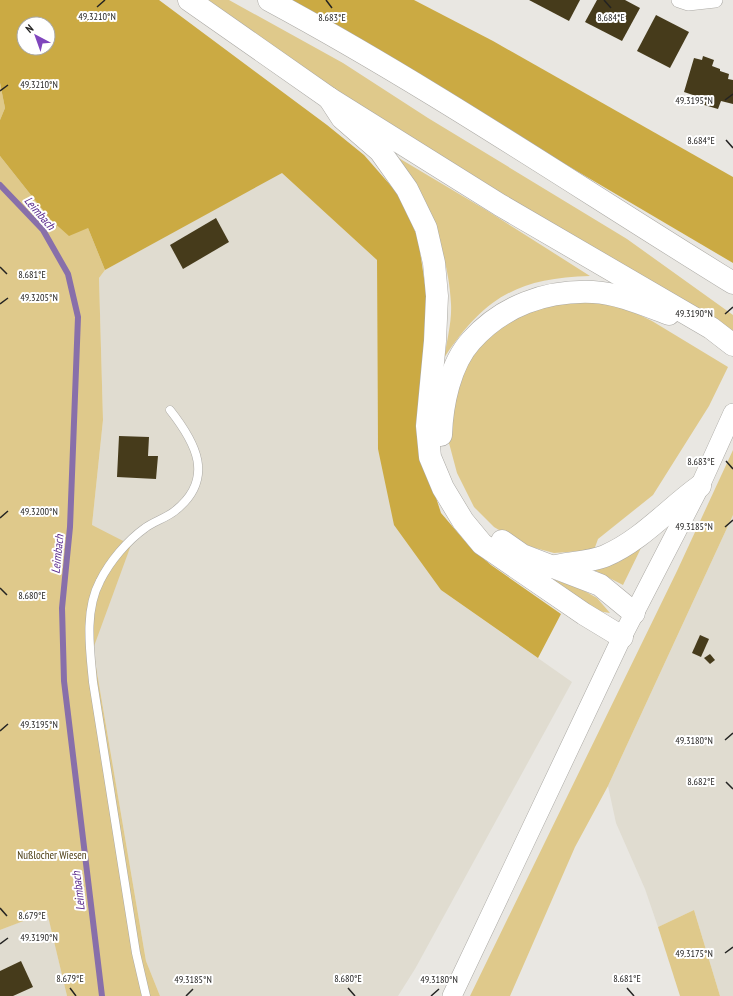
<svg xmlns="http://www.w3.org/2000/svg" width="733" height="996" font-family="'PT Sans Narrow',sans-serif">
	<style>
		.built { fill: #e0dcd0 }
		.green { fill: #dfc98b }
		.forest { fill: #cbaa43; fill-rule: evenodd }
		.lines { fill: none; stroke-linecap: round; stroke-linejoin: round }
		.stream { stroke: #886faa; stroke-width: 6 }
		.building { fill: #463b1b }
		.service-casing { stroke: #aba9a4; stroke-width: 9 }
		.minor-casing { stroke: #aba9a4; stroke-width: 16 }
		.tertiary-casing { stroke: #aba9a4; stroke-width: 20 }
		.trunk-casing { stroke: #aba9a4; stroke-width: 23 }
		.service { stroke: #fff; stroke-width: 8 }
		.minor { stroke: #fff; stroke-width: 15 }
		.tertiary { stroke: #fff; stroke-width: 19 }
		.trunk { stroke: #fff; stroke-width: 22 }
		.ticks { fill: none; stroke: #242322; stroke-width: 1.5 }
		.labels { text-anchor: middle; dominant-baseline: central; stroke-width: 4; stroke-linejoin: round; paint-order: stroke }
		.park-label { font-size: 11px; fill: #4c3d13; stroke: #fff }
		.water-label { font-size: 12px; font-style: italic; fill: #5b2a8d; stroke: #fff }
		.ticks-label { font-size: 10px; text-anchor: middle; fill: #242322; stroke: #fff; stroke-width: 4; stroke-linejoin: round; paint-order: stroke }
	</style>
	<rect width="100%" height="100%" fill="#e9e7e2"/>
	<g class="built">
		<path d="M282 172 377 260 378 449 441 590 572 682 415 969 398 996H160L146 961 93 649 92 525 103 420 99 278 105 270Z"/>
		<path d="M733 515V996H720L694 910 658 927 645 889 616 823 608 786Z"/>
		<path d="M47 911 67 996H0V930Z"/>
	</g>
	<g class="green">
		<path d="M200 0H229L343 63 428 118 627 239 733 315V339L327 88Z"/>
		<path d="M0 83 5 108 0 120Z"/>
		<path d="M0 156 50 219 88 228 105 270 99 278 103 420 92 525 131 545 93 649 146 961 160 996H67L47 912 0 930Z"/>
		<path d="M397 157 486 210 590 276C517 278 484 298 444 358 447 341 452 321 451 304 448 244 424 208 397 157Z"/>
		<path d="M546 298 611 301 652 321 728 367 709 406 653 495 598 539 594 550 554 553 524 545 494 527 474 507 457 473 449 443 455 381 488 331Z"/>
		<path d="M733 450V515L608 786 575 847 510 996H470L677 571Z"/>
		<path d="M642 546 623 585 594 570 619 562Z"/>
		<path d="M544 576 581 589 597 598 610 613 591 610Z"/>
		<path d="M694 910 720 996H680L658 927Z"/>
	</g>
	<g class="forest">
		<path d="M0 0H159L327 125 364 155 399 195 418 238 427 298 429 476 441 513 470 547 491 565 561 614 538 658 441 590 394 525 378 449 377 260 282 173 105 270 88 228 69 236 50 219 0 156V120L5 108 0 83ZM24 24H48V48H24Z"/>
		<path d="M286 0H414L493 41 733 177V263Z"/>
	</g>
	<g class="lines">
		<path class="stream" d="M0 185 43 230 68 274 78 317 70 527 62 608 64 681 102 996"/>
	</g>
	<g class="building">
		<path d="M529 0H580L569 21Z"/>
		<path d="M597 0H625L640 8 622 41 585 22Z"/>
		<path d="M656 15 689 32 670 68 637 51Z"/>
		<path d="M703 56 714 60 712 66 720 69V71L729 74 728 79 733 80V104L721 101 718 109 701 104 702 98 684 92 694 58 702 60Z"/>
		<path d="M216 218 229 242 183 269 170 245Z"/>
		<path d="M119 436 149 437 148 456H158L156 479 117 477Z"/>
		<path d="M700 635 709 639 701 657 692 653Z"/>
		<path d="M710 654 715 660 710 664 704 658Z"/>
		<path d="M21 961 33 987 13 996H0V971Z"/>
	</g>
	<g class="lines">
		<defs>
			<path id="service" d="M146 996 136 953 93 682C90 650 84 611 100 581 110 561 127 541 145 528 154 521 167 518 176 510 215 478 196 443 170 410"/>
			<path id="minor" d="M679 0 688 3 715 0"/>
			<path id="tertiary" d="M452 996 622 637 700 486 733 413"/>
			<g id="trunk">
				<path d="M189 0 329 98 500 205 711 328 733 345"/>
				<path d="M269 0C429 86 579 188 733 283"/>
				<path d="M329 98 342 118 380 151 407 189 426 228 434 263 437 296 435 341 427 426 430 457 443 488 463 521 482 544 584 614 622 637"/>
				<path d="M441 435C442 405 450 364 471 341 502 306 546 290 593 292 618 293 645 305 669 314"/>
				<path d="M502 541 522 555 600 585 634 613"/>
				<path d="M551 567C567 563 591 562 605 556 642 540 668 509 700 486"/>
			</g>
		</defs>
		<use href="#service" class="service-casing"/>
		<use href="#minor" class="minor-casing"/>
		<use href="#tertiary" class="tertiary-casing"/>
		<use href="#trunk" class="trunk-casing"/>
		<use href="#service" class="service"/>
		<use href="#minor" class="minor"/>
		<use href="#tertiary" class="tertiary"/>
		<use href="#trunk" class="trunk"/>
	</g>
	<path class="ticks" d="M326 0 332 8M604 0 611 8M97 7 105 0M0 91 8 85M725 100 733 94M726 140 733 148M0 267 7 274M0 304 8 298M725 314 733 307M726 461 733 469M0 518 8 511M725 527 733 520M0 588 7 595M0 731 8 724M725 740 733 733M726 782 733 789M0 908 7 916M0 944 8 938M725 953 733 947M70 988 76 996M348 988 355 996M627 988 634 996M186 996 193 989M431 996 439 989"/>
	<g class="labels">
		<g class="park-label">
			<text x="52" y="855">Nußlocher Wiesen</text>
		</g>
		<g class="water-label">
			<text transform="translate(40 213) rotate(49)">Leimbach</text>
			<text transform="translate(57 554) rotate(-84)">Leimbach</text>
			<text transform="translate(78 891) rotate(-97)">Leimbach</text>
		</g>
	</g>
	<g class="ticks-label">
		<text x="97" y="20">49.3210°N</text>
		<text x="332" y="21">8.683°E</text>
		<text x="611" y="21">8.684°E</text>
		<text x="39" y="88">49.3210°N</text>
		<text x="694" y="104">49.3195°N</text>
		<text x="701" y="144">8.684°E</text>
		<text x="32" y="278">8.681°E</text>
		<text x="39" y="301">49.3205°N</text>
		<text x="694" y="317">49.3190°N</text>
		<text x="701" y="465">8.683°E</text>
		<text x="39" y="515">49.3200°N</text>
		<text x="694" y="530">49.3185°N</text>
		<text x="32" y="599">8.680°E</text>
		<text x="39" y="728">49.3195°N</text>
		<text x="694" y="744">49.3180°N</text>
		<text x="701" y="785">8.682°E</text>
		<text x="32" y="919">8.679°E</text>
		<text x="39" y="941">49.3190°N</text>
		<text x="694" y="957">49.3175°N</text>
		<text x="70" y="982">8.679°E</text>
		<text x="348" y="982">8.680°E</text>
		<text x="627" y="982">8.681°E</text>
		<text x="193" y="983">49.3185°N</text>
		<text x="439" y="983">49.3180°N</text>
	</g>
	<g transform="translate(36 36) rotate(319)"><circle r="19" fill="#ffffff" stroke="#a7a7a7"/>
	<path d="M0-3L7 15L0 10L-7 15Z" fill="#8046bd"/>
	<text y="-6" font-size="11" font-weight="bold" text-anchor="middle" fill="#242322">N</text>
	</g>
</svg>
